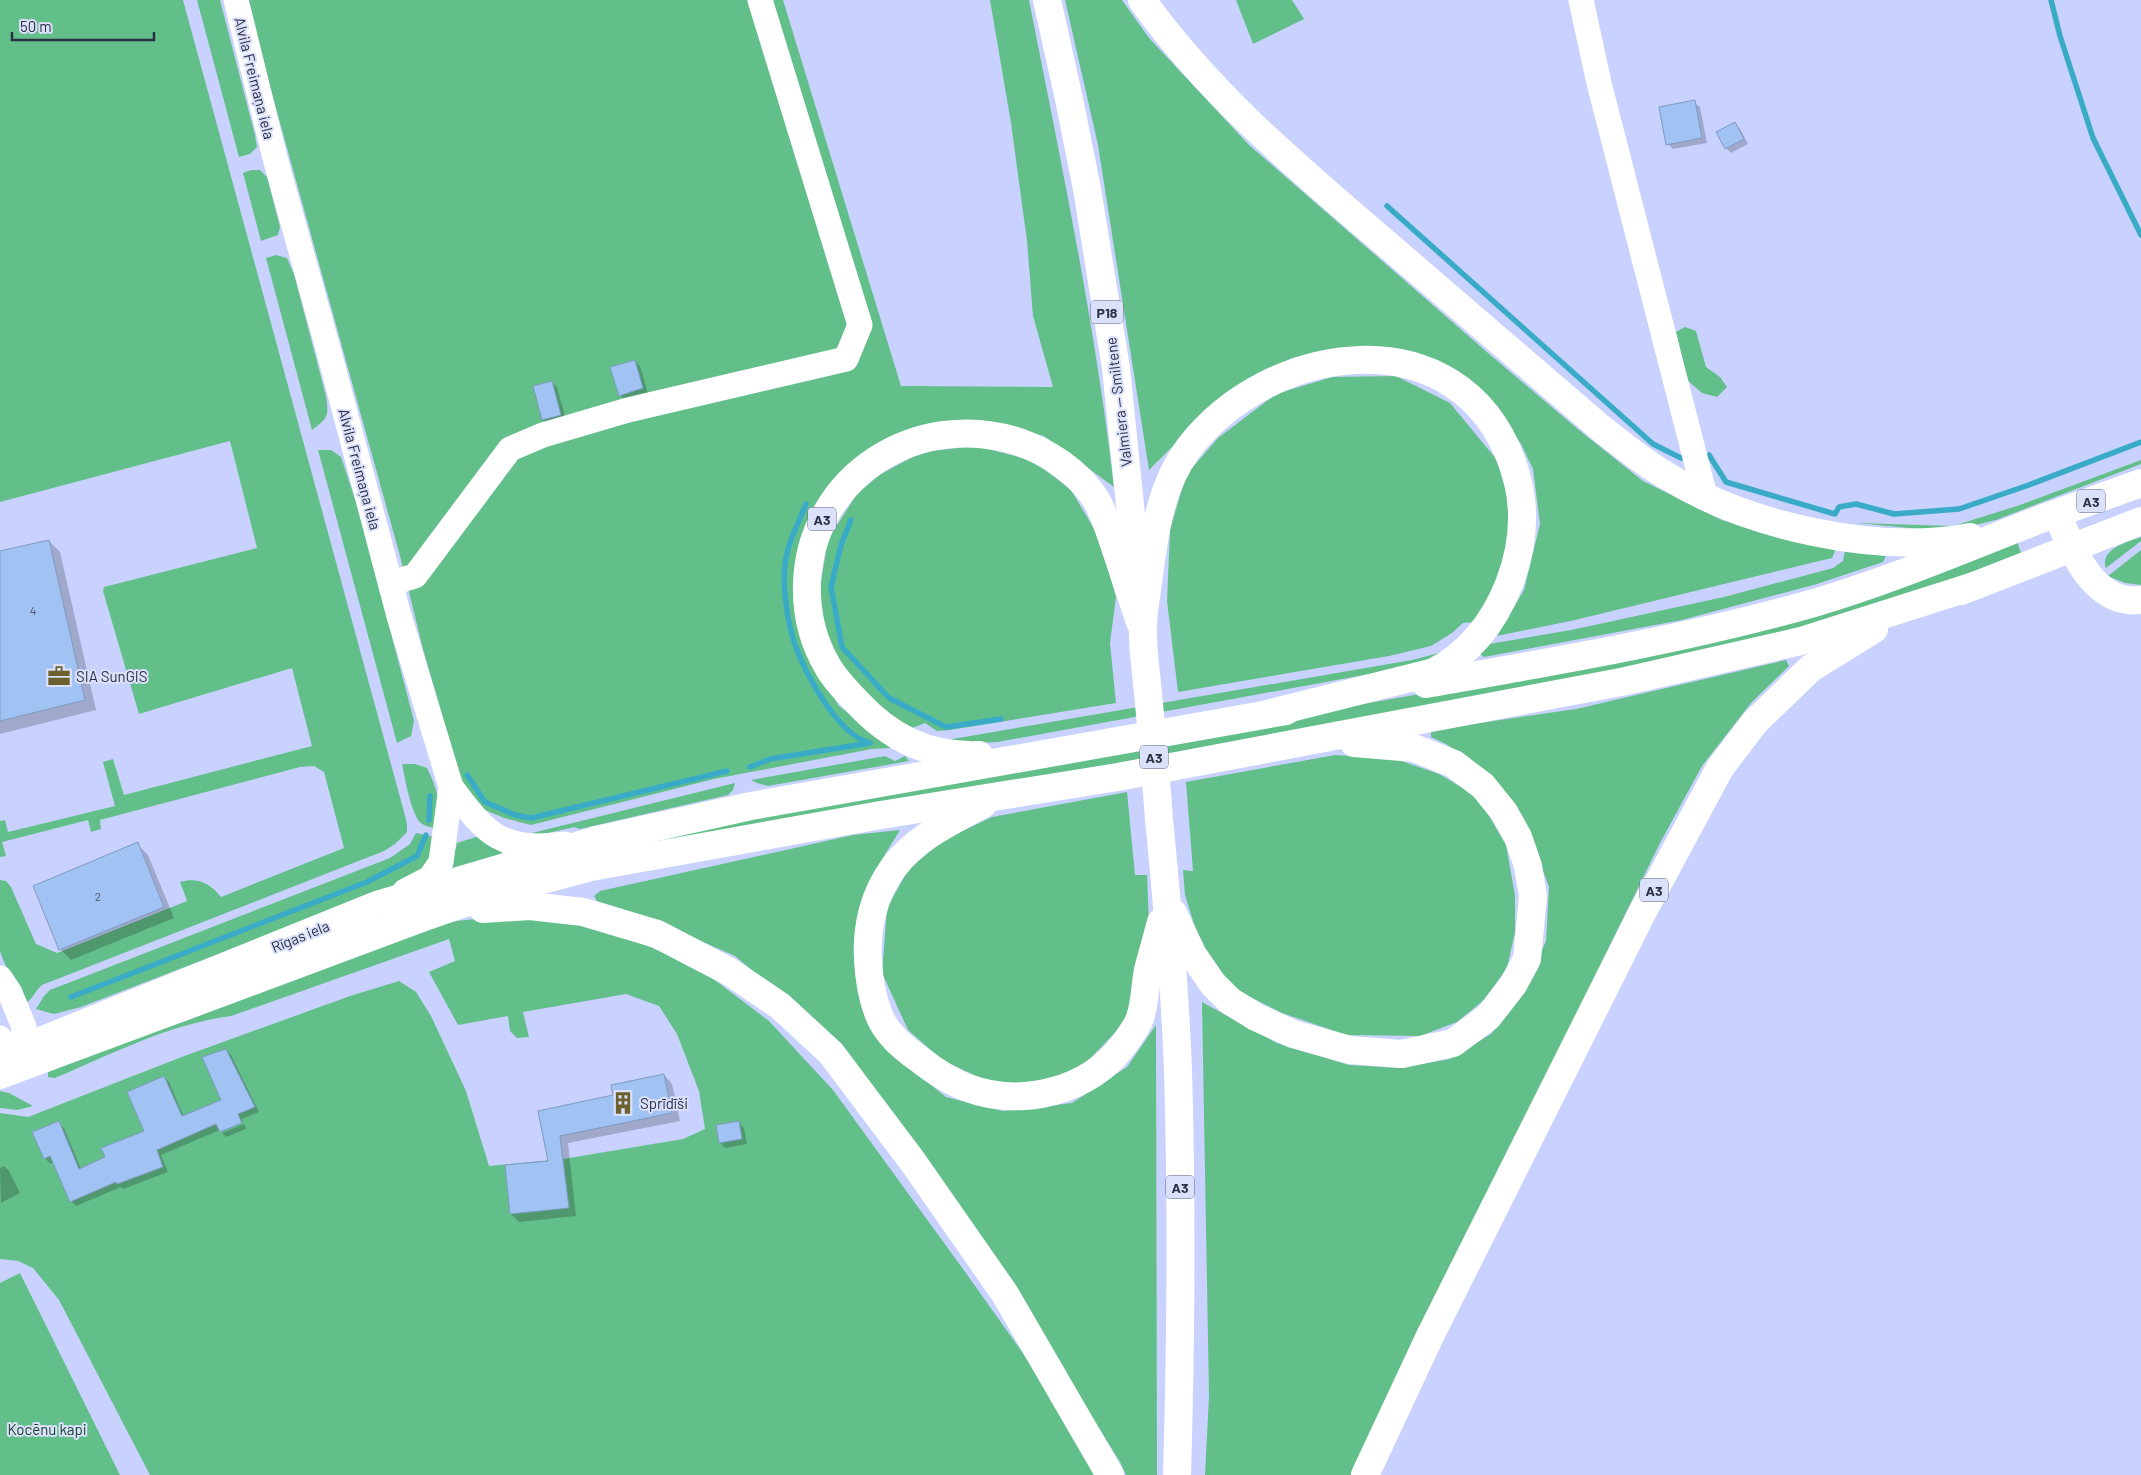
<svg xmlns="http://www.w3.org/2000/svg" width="2141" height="1475" font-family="Barlow,sans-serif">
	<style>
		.green { fill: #63bf8a }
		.shadow { fill: #0003 }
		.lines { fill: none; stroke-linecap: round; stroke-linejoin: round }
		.stream { stroke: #39abc6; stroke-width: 5.5 }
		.building { fill: #a0c3f4; stroke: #7f9abf }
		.minor { stroke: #fff; stroke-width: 25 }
		.major { stroke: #fff; stroke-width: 28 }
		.highway { stroke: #fff; stroke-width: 28 }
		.labels { text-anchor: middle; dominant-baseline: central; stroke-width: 4; stroke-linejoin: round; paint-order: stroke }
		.number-label { font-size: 12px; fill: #4a556e }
		.shield { fill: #dbe0fb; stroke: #61657a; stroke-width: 1 }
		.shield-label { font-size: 14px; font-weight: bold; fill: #2d3042 }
		.street-label { font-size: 15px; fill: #2d3042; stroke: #dbe0fb }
		.poi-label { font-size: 15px; fill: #2d3042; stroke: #dbe0fb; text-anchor: start }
		.park-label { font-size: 15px; fill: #17442c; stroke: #dbe0fb }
	</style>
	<rect width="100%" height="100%" fill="#c9d2fe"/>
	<g class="green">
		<path d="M0 0H183L407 823V832L395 844 384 851 42 985C35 991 33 999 26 1003L4 962 0 951V880L6 881 11 887 36 944 57 953 187 901 180 882C197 877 210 883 221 897L344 848 324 772 314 766 300 767 100 820 101 829 91 832 88 820 2 842 6 856 0 857V821L5 820 8 832 115 806 103 762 113 759 124 795 312 746 292 668 139 714 103 591 104 587 257 548 230 441 0 502Z"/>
		<path d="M197 0H220L255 135 257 147 250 154 239 157Z"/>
		<path d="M246 0H783L901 386 1053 387 1033 316 1027 241 1011 123 990 0H1029C1061 162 1095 323 1114 487L1044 436 980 420 924 425 866 451 820 498 800 539 794 594 810 659 839 706 886 742 890 748 872 749 714 779 531 825 504 818 478 807 460 777 423 649 400 556Z"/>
		<path d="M1065 0H1122L1149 38 1249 145 1488 353 1579 430 1643 481 1722 520 1794 541 1836 549 1832 558 1575 620 1497 636 1524 590 1540 524 1533 469 1521 444 1495 407 1444 365 1375 346 1292 358 1228 391 1149 470 1098 145Z"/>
		<path d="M1236 0H1292L1304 19 1253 44Z"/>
		<path d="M251 170H260L267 177 280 227 278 235 261 241 243 173Z"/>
		<path d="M276 255 287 258 294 274 326 396C329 416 328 418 312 430L266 258Z"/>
		<path d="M1685 327 1696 331 1706 367 1720 377 1727 387 1717 397 1702 393 1687 380 1676 332Z"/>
		<path d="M1396 376 1450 403 1497 460 1507 495 1511 540 1497 587 1475 622 1463 623 1452 633 1431 646 1389 656 1178 692 1167 601 1170 530 1186 475 1218 438 1276 394 1332 377Z"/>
		<path d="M976 446 1034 461 1071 490 1099 537 1116 597 1110 643 1116 703 950 730 937 731 925 723 910 729 893 724 834 658 820 621V587L828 539 857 494 879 475 922 452Z"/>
		<path d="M318 450H331L341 457 359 511 414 721 411 736 397 743Z"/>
		<path d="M2141 460V464L1996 520 1954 530 1920 529 1856 523 1953 526 2017 506Z"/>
		<path d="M2141 537V541L2106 568C2099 549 2128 542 2141 537Z"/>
		<path d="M2017 541 2022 556 1771 639 1438 708 588 854 671 835 1289 717 1437 691Z"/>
		<path d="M1845 549 1886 556 1883 562 1817 584 1682 620 1484 657 1480 654 1489 644 1571 630 1724 597 1833 568 1843 561Z"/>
		<path d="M2141 550V585L2125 583 2108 576Z"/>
		<path d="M1443 652 1424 664 998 742 958 744 941 741 1412 660Z"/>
		<path d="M1786 660 1789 666 1751 703 1702 766 1660 843 1351 1475H1205L1209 1396 1202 1002 1277 1043 1349 1065 1399 1068 1450 1059 1491 1034 1521 997 1546 941 1549 887 1524 819 1490 774 1446 744 1431 737V730L1576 709Z"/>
		<path d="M1335 755 1396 759 1439 774 1478 797 1506 845 1515 895V932L1507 968 1484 1000 1457 1022 1420 1036 1346 1035 1282 1013 1233 988 1211 963 1198 937 1185 895 1183 870 1193 871 1186 782Z"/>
		<path d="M885 756 895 761 905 756 909 761 768 786 757 783 751 780Z"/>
		<path d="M402 764H415L427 768C437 787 441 806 441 828 434 828 429 828 422 824 411 816 405 778 402 764Z"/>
		<path d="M735 783 733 790 728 795 580 829 574 827 540 835 528 834Z"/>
		<path d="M1127 792 1135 875H1147L1150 947 1132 1015 1081 1068 1031 1084 989 1082 942 1060 908 1030 882 973 887 908 908 870 943 840 992 817Z"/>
		<path d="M900 830 879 864 857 920 858 979 884 1047 946 1097 1003 1111 1072 1103 1127 1067 1156 1025 1157 1475H1126L1120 1462 1055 1357 826 1033 735 956 641 915 597 901 594 896 600 891 853 835Z"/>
		<path d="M416 833 439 838 423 869 405 882 81 1007 54 1014 36 1009 44 996 50 990 390 858 410 844Z"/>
		<path d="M479 836 501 848 502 854 454 870 451 867 457 843Z"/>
		<path d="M503 916 561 918 636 941 699 968 769 1021 833 1090 963 1269 1062 1408 1096 1475H150L59 1300 33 1268 18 1261 0 1259V1113L28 1117 179 1058 350 996 399 981 416 992 431 1016 466 1091 489 1166 563 1159 683 1139 705 1129 699 1091 677 1034 659 1006 626 994 523 1012 529 1037 517 1038 510 1031 508 1016 458 1025 429 972 455 961 449 939 231 1016C169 1024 112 1054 55 1078L48 1077V1072L152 1029 183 1022 365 951 447 922Z"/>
		<path d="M0 1091 9 1093 33 1106 17 1110 0 1108Z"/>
		<path d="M20 1273 120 1475H0V1283Z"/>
	</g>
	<g class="shadow">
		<path d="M1694 102 1700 107 1707 143 1673 149 1668 144Z"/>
		<path d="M1735 124 1740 129 1748 144 1731 153 1726 148Z"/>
		<path d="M635 361 640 366 648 394 625 400 620 395Z"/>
		<path d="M552 382 557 387 566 420 548 425 543 420Z"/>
		<path d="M49 541 60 552 96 710 0 734V553Z"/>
		<path d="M137 844 148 855 174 918 71 960 60 949Z"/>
		<path d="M226 1050 231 1055 259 1112 242 1119 243 1121 222 1130V1132L220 1130 161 1155 168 1172 123 1189 121 1187 76 1206 71 1201 54 1162 50 1164 45 1158 58 1123 64 1128 81 1169 107 1158 146 1132 164 1077 169 1082 184 1117 222 1101Z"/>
		<path d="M664 1075 672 1084 680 1121 568 1143 576 1216 519 1222 511 1214 549 1162 539 1112 615 1096Z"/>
		<path d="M739 1123 744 1128 747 1144 725 1148 720 1142Z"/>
		<path d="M244 1124 246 1129 226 1137 222 1133Z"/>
		<path d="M4 1166 9 1171 20 1193 1 1203 0 1168Z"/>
	</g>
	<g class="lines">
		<g class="stream">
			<path d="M2051 0 2060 36 2093 138 2141 235"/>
			<path d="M1387 206 1653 444 1681 458"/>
			<path d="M1709 455 1726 482 1835 514 1839 507 1856 504 1894 514 1959 509 2026 486 2141 442"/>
			<path d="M851 520 841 545 831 587 842 647 889 698 946 727 1001 719"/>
			<path d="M750 767 770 759 870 743C838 735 806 675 795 645 788 624 782 588 785 565 787 544 798 524 806 504"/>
			<path d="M467 775 485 802 515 815 531 818 727 771"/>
			<path d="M429 820 430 796"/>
			<path d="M71 997 367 882 417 856 426 835"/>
		</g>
	</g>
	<g class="building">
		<path d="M1695 100 1702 138 1666 145 1659 107Z"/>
		<path d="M1735 122 1744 139 1725 149 1716 132Z"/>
		<path d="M635 360 643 388 619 396 610 367Z"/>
		<path d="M552 381 561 415 542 420 533 386Z"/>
		<path d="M49 540 85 700 0 721V551Z"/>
		<path d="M138 842 164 907 59 950 33 886Z"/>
		<path d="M226 1049 255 1107 238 1114 242 1123 220 1132 216 1124 157 1150 163 1167 117 1184 116 1182 70 1202 50 1156 44 1159 32 1132 59 1121 79 1169 105 1157 101 1148 144 1131 127 1092 164 1076 182 1116 221 1100 202 1057Z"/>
		<path d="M664 1074 672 1113 560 1136 569 1208 510 1214 505 1165 548 1161 538 1111 613 1095 611 1085Z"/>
		<path d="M739 1121 742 1139 719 1143 716 1125Z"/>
	</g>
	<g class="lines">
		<g class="minor">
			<path d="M236 0 275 158 329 352 399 616 451 787 441 862 430 878 405 891"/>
			<path d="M1581 0 1599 83 1705 496"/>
			<path d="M391 583 415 576 510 449 543 435 628 410 846 359 860 325 760 0"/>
			<path d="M451 787C487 835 501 852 565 844"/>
			<path d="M0 978 10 993 24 1027 21 1067"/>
			<path d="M0 1038 21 1067"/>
		</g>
		<g class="major">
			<path d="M1047 0 1069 99 1087 189 1116 368 1140 603"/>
			<path d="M2057 514C2072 549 2093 606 2141 600"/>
			<path d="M21 1067 43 1040 377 905 597 840"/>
			<path d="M0 1075 430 915"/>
		</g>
		<g class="highway">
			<path d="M1142 0C1207 91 1292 163 1376 235 1452 300 1527 365 1603 430 1624 446 1644 463 1667 476 1747 526 1877 555 1970 537"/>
			<path d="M1961 591 2141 521"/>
			<path d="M1426 684C1557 661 1687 639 1814 603 1892 580 1966 548 2041 519 2074 507 2108 495 2141 483"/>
			<path d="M979 755C928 757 890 738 856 701 846 690 835 680 828 667 813 642 806 612 807 583 811 475 919 409 1019 442 1048 452 1078 472 1095 498 1105 514 1110 533 1116 550 1124 574 1132 598 1140 622"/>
			<path d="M983 804C951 822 916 837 894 867 874 893 866 927 868 960 869 978 872 998 879 1015 886 1034 904 1048 919 1059 933 1070 951 1082 968 1088 1022 1108 1090 1091 1124 1044 1129 1037 1137 1027 1140 1018 1145 1003 1145 985 1148 970 1152 954 1157 938 1161 922"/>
			<path d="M597 840 751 806 1286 711"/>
			<path d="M483 909 530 906 583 912 657 934 730 972 780 1006 831 1053 913 1162 1005 1294 1110 1475"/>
			<path d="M1173 913 1193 955 1213 984 1230 1001 1256 1017 1293 1034 1350 1050 1402 1054 1453 1043 1488 1017 1513 985 1527 959 1533 896 1528 866 1518 837 1504 812 1483 786 1454 764 1414 748 1354 743"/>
			<path d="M430 915 494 893 591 867 881 815 1118 777 1626 681 1801 641 1977 585"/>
			<path d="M1177 1475C1181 1340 1182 1206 1178 1071 1175 987 1167 903 1159 819 1156 777 1152 735 1148 693 1146 671 1142 648 1143 626 1143 609 1147 593 1149 576 1155 531 1160 487 1188 449 1269 342 1458 314 1512 462 1527 503 1525 543 1509 584 1494 622 1470 653 1434 672L1267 714"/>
			<path d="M1365 1475 1430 1336 1642 913 1720 768 1755 722 1811 668 1874 629"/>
		</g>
	</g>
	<defs>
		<symbol id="office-bare" viewBox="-9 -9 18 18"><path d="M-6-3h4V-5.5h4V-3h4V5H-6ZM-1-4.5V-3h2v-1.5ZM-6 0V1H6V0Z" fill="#6c612e" stroke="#dbe0fb" stroke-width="2.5" paint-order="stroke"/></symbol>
		<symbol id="building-bare" viewBox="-9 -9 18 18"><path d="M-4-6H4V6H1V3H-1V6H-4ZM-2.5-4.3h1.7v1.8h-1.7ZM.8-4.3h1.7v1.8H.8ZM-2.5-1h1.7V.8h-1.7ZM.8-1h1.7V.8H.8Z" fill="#6c612e" stroke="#dbe0fb" stroke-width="2.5" paint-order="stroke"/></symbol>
	</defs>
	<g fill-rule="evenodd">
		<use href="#office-bare" x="43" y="660" width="32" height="32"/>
		<use href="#building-bare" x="607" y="1087" width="32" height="32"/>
	</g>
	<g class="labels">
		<g class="number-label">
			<text x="33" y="610">4</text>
			<text x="98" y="896">2</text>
		</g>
		<g class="shield">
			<rect x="1091" y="300.5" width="32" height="23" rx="4"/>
			<rect x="2077" y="489.5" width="28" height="23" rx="4"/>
			<rect x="808" y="507.5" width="28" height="23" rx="4"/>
			<rect x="1140" y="745.5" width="28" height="23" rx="4"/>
			<rect x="1640" y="878.5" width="28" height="23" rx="4"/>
			<rect x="1166" y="1175.5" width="28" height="23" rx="4"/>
		</g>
		<g class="shield-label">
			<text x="1107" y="312">P18</text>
			<text x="2091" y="501">A3</text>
			<text x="822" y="519">A3</text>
			<text x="1154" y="757">A3</text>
			<text x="1654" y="890">A3</text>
			<text x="1180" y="1187">A3</text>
		</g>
		<g class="street-label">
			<text transform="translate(255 78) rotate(76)">Alvila Freimaņa iela</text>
			<text transform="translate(1118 402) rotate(-97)">Valmiera — Smiltene</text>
			<text transform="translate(360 469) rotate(75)">Alvila Freimaņa iela</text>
			<text transform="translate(300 936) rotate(-22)">Rīgas iela</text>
		</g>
		<g class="poi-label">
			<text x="76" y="676">SIA SunGIS</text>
			<text x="640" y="1103">Sprīdīši</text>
		</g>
		<g class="park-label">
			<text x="47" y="1429">Kocēnu kapi</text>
		</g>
	</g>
	<path d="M12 32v8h142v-8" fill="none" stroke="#2d3042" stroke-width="2.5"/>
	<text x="20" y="32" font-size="15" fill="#2d3042" stroke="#dbe0fb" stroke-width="4" paint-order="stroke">50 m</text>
</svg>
